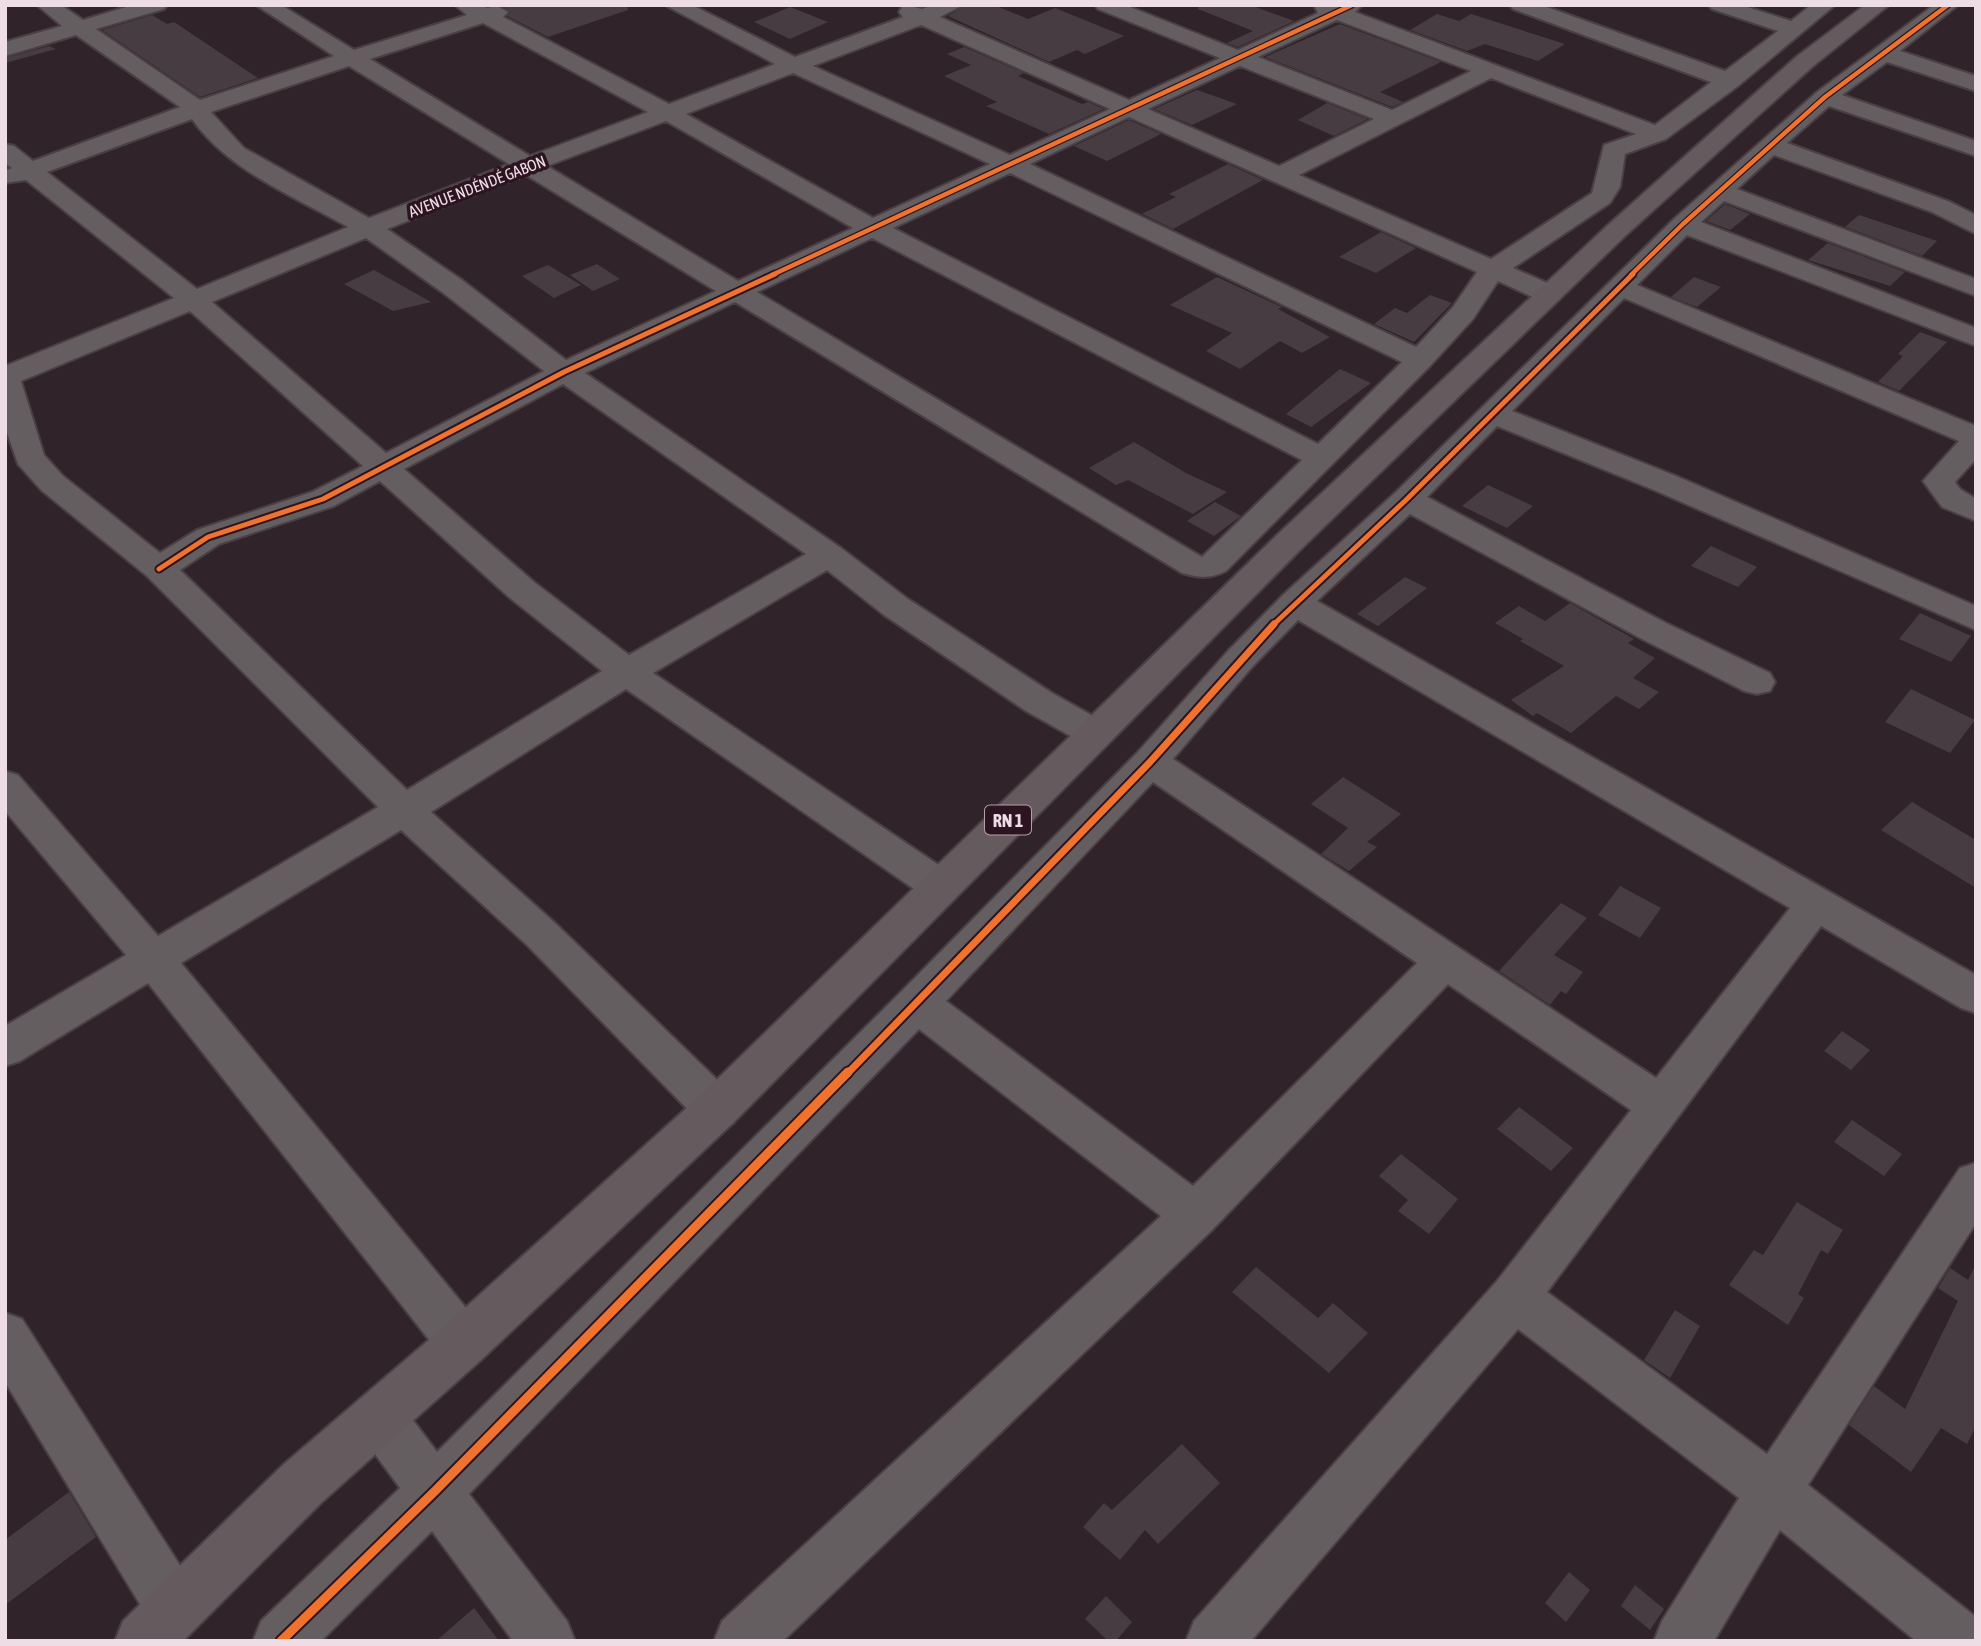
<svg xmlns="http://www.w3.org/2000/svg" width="1981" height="1646" font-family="'Asap Condensed',sans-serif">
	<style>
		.building { fill: #473c42 }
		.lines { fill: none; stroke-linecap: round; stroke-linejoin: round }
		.minor-casing { stroke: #4a3f44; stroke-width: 4 }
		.highway-casing { stroke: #4a3f44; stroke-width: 4 }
		.minor { fill: #645e60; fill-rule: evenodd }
		.highway { fill: #655a5d; fill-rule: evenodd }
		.cycleway-far3-casing { stroke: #2c1520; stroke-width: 7 }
		.cycleway-far2-casing { stroke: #2c1520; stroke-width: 9 }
		.cycleway-far1-casing { stroke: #2c1520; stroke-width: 11 }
		.cycleway-casing { stroke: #2c1520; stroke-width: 13 }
		.cycleway-far3 { stroke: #ef722f; stroke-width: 4.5 }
		.cycleway-far2 { stroke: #ef722f; stroke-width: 5 }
		.cycleway-far1 { stroke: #ef722f; stroke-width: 7 }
		.cycleway { stroke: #ef722f; stroke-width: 9 }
		.labels { text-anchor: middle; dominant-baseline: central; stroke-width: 7; stroke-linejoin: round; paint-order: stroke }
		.far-street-label { font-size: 16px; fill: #eedde4; stroke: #2c1520 }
		.shield { fill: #2c1520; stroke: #b4a1a9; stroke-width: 2 }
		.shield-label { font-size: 18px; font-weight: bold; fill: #eedde4 }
	</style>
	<rect width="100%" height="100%" fill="#30242a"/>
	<g class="building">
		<path d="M501 5H627L628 10 548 37 507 16 511 12Z"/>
		<path d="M966 5H994L1028 19 1055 8 1124 36 1085 54 1077 50 1049 62 948 16Z"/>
		<path d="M1199 5H1250L1294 21 1238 47 1227 43 1253 31 1198 9Z"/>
		<path d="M790 7 828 22 790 39 754 22Z"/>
		<path d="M1437 14 1459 21 1471 14 1565 44 1538 61 1485 44 1467 51 1410 30Z"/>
		<path d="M152 15 167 24 174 22 258 78 200 97 102 30Z"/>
		<path d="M1340 24 1441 62 1380 92 1403 102 1392 107 1265 57Z"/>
		<path d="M49 46 56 49 5 63V58Z"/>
		<path d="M964 47 1024 73 1018 76 1082 104 1088 102 1104 109 1049 134 986 106 997 102 944 76 971 65 947 54Z"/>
		<path d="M1197 90 1237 104 1192 125 1154 109Z"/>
		<path d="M1327 103 1368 119 1334 136 1298 120Z"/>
		<path d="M1129 120 1161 134 1107 161 1074 146Z"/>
		<path d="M1228 164 1263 180 1173 229 1142 214 1176 197 1169 194Z"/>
		<path d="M1725 204 1750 214 1730 230 1706 221Z"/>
		<path d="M1859 215 1937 241 1922 256 1845 227Z"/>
		<path d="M1381 232 1416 248 1376 273 1339 257Z"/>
		<path d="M1828 243 1905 272 1890 286 1808 260Z"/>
		<path d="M597 264 620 279 593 291 570 275Z"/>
		<path d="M548 265 581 285 554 298 522 276Z"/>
		<path d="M374 270 431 302 393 311 344 284Z"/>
		<path d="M1217 277 1282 307 1278 309 1330 337 1302 353 1280 341 1240 369 1206 351 1232 333 1170 305Z"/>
		<path d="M1694 277 1721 287 1697 307 1671 297Z"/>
		<path d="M1430 295 1452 303 1414 342 1374 324 1395 308 1407 313Z"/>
		<path d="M1920 332 1947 342 1899 391 1878 382 1903 356 1898 354Z"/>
		<path d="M1340 369 1371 383 1311 427 1286 414Z"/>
		<path d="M1134 442 1186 473 1227 492 1193 514 1128 480 1116 485 1089 468Z"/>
		<path d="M1488 485 1533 506 1507 528 1462 506Z"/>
		<path d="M1215 502 1241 516 1214 536 1187 521Z"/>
		<path d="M1711 546 1757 567 1738 587 1691 566Z"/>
		<path d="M1405 577 1427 588 1378 626 1357 614Z"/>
		<path d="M1570 603 1634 639 1628 643 1655 658 1633 678 1659 692 1639 709 1616 696 1571 733 1537 713 1533 716 1511 700 1564 666 1520 641 1523 639 1495 623 1519 606 1545 621Z"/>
		<path d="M1920 613 1971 636 1951 662 1899 639Z"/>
		<path d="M1911 689 1975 720 1950 753 1885 722Z"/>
		<path d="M1343 777 1401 814 1367 842 1377 847 1349 871 1321 854 1348 828 1311 804Z"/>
		<path d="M1912 802 1976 840V888L1881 830Z"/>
		<path d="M1620 886 1661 908 1640 938 1598 915Z"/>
		<path d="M1561 903 1587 918 1554 955 1583 972 1566 994 1561 991 1550 1005 1499 971Z"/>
		<path d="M1842 1031 1870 1050 1851 1070 1824 1051Z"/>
		<path d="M1519 1107 1573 1148 1551 1171 1497 1129Z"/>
		<path d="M1852 1120 1902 1154 1884 1176 1834 1142Z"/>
		<path d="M1401 1154 1458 1199 1429 1234 1398 1211 1408 1200 1379 1176Z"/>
		<path d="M1797 1202 1843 1230 1828 1254 1821 1250 1798 1294 1804 1298 1788 1325 1729 1285 1754 1250 1763 1255Z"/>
		<path d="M1976 1264V1426L1967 1444 1941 1428 1911 1472 1849 1425 1874 1386 1905 1409 1958 1301 1938 1288 1950 1268 1968 1280Z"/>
		<path d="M1256 1267 1318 1318 1333 1303 1368 1333 1329 1373 1232 1292Z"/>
		<path d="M1675 1310 1700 1326 1670 1378 1644 1360Z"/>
		<path d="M1182 1444 1220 1483 1158 1544 1145 1530 1120 1560 1083 1527 1104 1503 1112 1510Z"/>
		<path d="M69 1492 96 1537 5 1605V1540Z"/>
		<path d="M1569 1572 1590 1590 1566 1622 1545 1603Z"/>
		<path d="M1635 1585 1664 1609 1650 1630 1621 1606Z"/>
		<path d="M1106 1596 1132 1622 1116 1641H1108L1085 1619Z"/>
		<path d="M474 1608 499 1641H436Z"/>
	</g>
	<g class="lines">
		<defs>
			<g id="minor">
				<path d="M37 5H61L83 20 133 5H167L164 9 96 29 200 100 334 56 256 5H281L354 50 467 15 455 5H481L487 8 497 6 508 12 503 17 669 104 775 64 665 5H692L795 57 903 17 899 12 902 7 910 6 922 9 933 5H963L940 17 1129 100 1220 58 1098 9 1095 5H1125L1238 50 1318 13 1314 5H1362L1355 12 1655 125 1711 82 1513 9 1510 5H1541L1725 71 1778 31 1712 9 1709 5H1741L1791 21 1811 5H1835L1738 86 1666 139 1625 154 1620 187 1610 203 1513 268 1559 288 1563 294 1559 300H1539L1498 281 1473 319 1430 366 1226 571C1210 579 1199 578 1182 573L735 302 585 373 841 548 908 599 1052 693 1109 725 1114 734 1109 743 1096 747 1083 743 1026 711 884 615 827 570 653 673 955 876 961 887 955 898 941 902 927 898 626 689 431 812 555 923 733 1095 739 1109 733 1123 717 1128 701 1123 527 945 401 830 181 963 481 1326 488 1343 481 1360 463 1367 445 1360 148 983 20 1061 5 1066V1026L126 955 5 811V771L18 775 158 936 378 807 147 576 41 490 18 464 5 427V366L174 298 26 180 5 183V171L12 168 5 163V144L14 146 33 161 180 107 76 35 5 56V42L62 26ZM1337 20 1471 71 1392 110 1258 57ZM483 23 648 112 530 156 370 59ZM921 25 1110 109 1010 155 813 66ZM349 66 509 164 369 218 244 148 211 112ZM1240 66 1374 119 1279 166 1148 109ZM793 73 990 164 873 218 686 114ZM1491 78 1636 134 1604 145 1592 193 1491 259 1299 175ZM1129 117 1477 272 1453 307 1416 347 1030 164ZM192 119C229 171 293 196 348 227L197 289 47 172ZM666 121 853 228 738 281 547 166ZM1010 173 1402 362 1318 444 893 228ZM526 175 716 291 566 360 462 280 387 229ZM366 238 442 292 544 371 386 453 212 302ZM872 238 1302 460 1202 557 757 292ZM190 311 363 466 312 492 197 530 160 553 63 476 44 455 21 381ZM563 384 806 554 629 655 534 582 404 469ZM380 481 510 598 602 671 407 790 180 570 219 544 334 506Z"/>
				<path d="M1934 5H1958L1900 51 1976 76V91L1887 62 1842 95 1976 141V156L1829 106 1787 143 1950 202 1976 215V234L1932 212 1774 155 1737 189 1976 279V296L1724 201 1701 222 1976 328V346L1687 235 1637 285 1976 426V459L1955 482 1960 489 1976 499V521L1942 507 1923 481 1959 441 1624 298 1512 411 1676 476 1976 606V630L1654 490 1497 426 1427 497 1666 623 1770 673 1775 682 1770 691 1757 694 1744 691 1642 639 1410 514 1317 601 1976 975V1013L1961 1008 1821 926 1547 1292 1767 1454 1960 1168 1976 1163V1223L1808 1485 1976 1617V1641H1916L1780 1530 1714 1641H1654L1662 1621 1739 1498 1518 1329 1251 1641H1186L1194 1621 1497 1281 1631 1110 1448 984 1212 1230 783 1641H714L722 1621 1161 1216 919 1029 469 1494 567 1621 575 1641H513L432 1531 321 1641H253L261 1621 400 1488 361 1435 353 1417 361 1399 379 1392 397 1399 437 1452 902 991 1137 753 1228 651 1283 595 1396 492 1674 219 1817 92ZM1298 620 1790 908 1656 1078 1173 759 1252 667ZM1153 782 1417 963 1193 1186 946 1001Z"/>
				<path d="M5 1313 22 1319 195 1589 203 1609 195 1629 175 1637 155 1629 5 1382Z"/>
			</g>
			<path id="highway" d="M1865 5H1889L1812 67 1625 236 1300 550 733 1123 481 1360 322 1502 183 1641H115L123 1621 284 1464 445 1326 701 1095 1276 536 1607 226 1796 57Z"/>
		</defs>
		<use href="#minor" class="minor-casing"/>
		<use href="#highway" class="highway-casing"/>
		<use href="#minor" class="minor"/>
		<use href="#highway" class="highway"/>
		<defs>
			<g id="cycleway-far3">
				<path d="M772 275 1352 5"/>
				<path d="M1631 275 1683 224 1825 97 1948 5"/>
			</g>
			<g id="cycleway-far2">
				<path d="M159 569 208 537 323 499 564 372 775 274"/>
				<path d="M1272 626 1407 499 1633 274"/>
			</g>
			<path id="cycleway-far1" d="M847 1074 1150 762 1274 624"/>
			<path id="cycleway" d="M281 1641 435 1491 848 1072"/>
		</defs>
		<use href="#cycleway-far3" class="cycleway-far3-casing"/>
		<use href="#cycleway-far2" class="cycleway-far2-casing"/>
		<use href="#cycleway-far1" class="cycleway-far1-casing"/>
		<use href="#cycleway" class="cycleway-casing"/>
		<use href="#cycleway-far3" class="cycleway-far3"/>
		<use href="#cycleway-far2" class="cycleway-far2"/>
		<use href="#cycleway-far1" class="cycleway-far1"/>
		<use href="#cycleway" class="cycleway"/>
	</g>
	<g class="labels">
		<g class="far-street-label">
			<text transform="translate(477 186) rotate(-21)">AVENUE NDÉNDÉ GABON</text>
		</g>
		<rect class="shield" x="985" y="805.5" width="46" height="29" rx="5"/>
		<g class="shield-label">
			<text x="1008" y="820">RN 1</text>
		</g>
	</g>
	<rect width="1981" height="1646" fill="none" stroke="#eedde4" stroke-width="14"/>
</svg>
